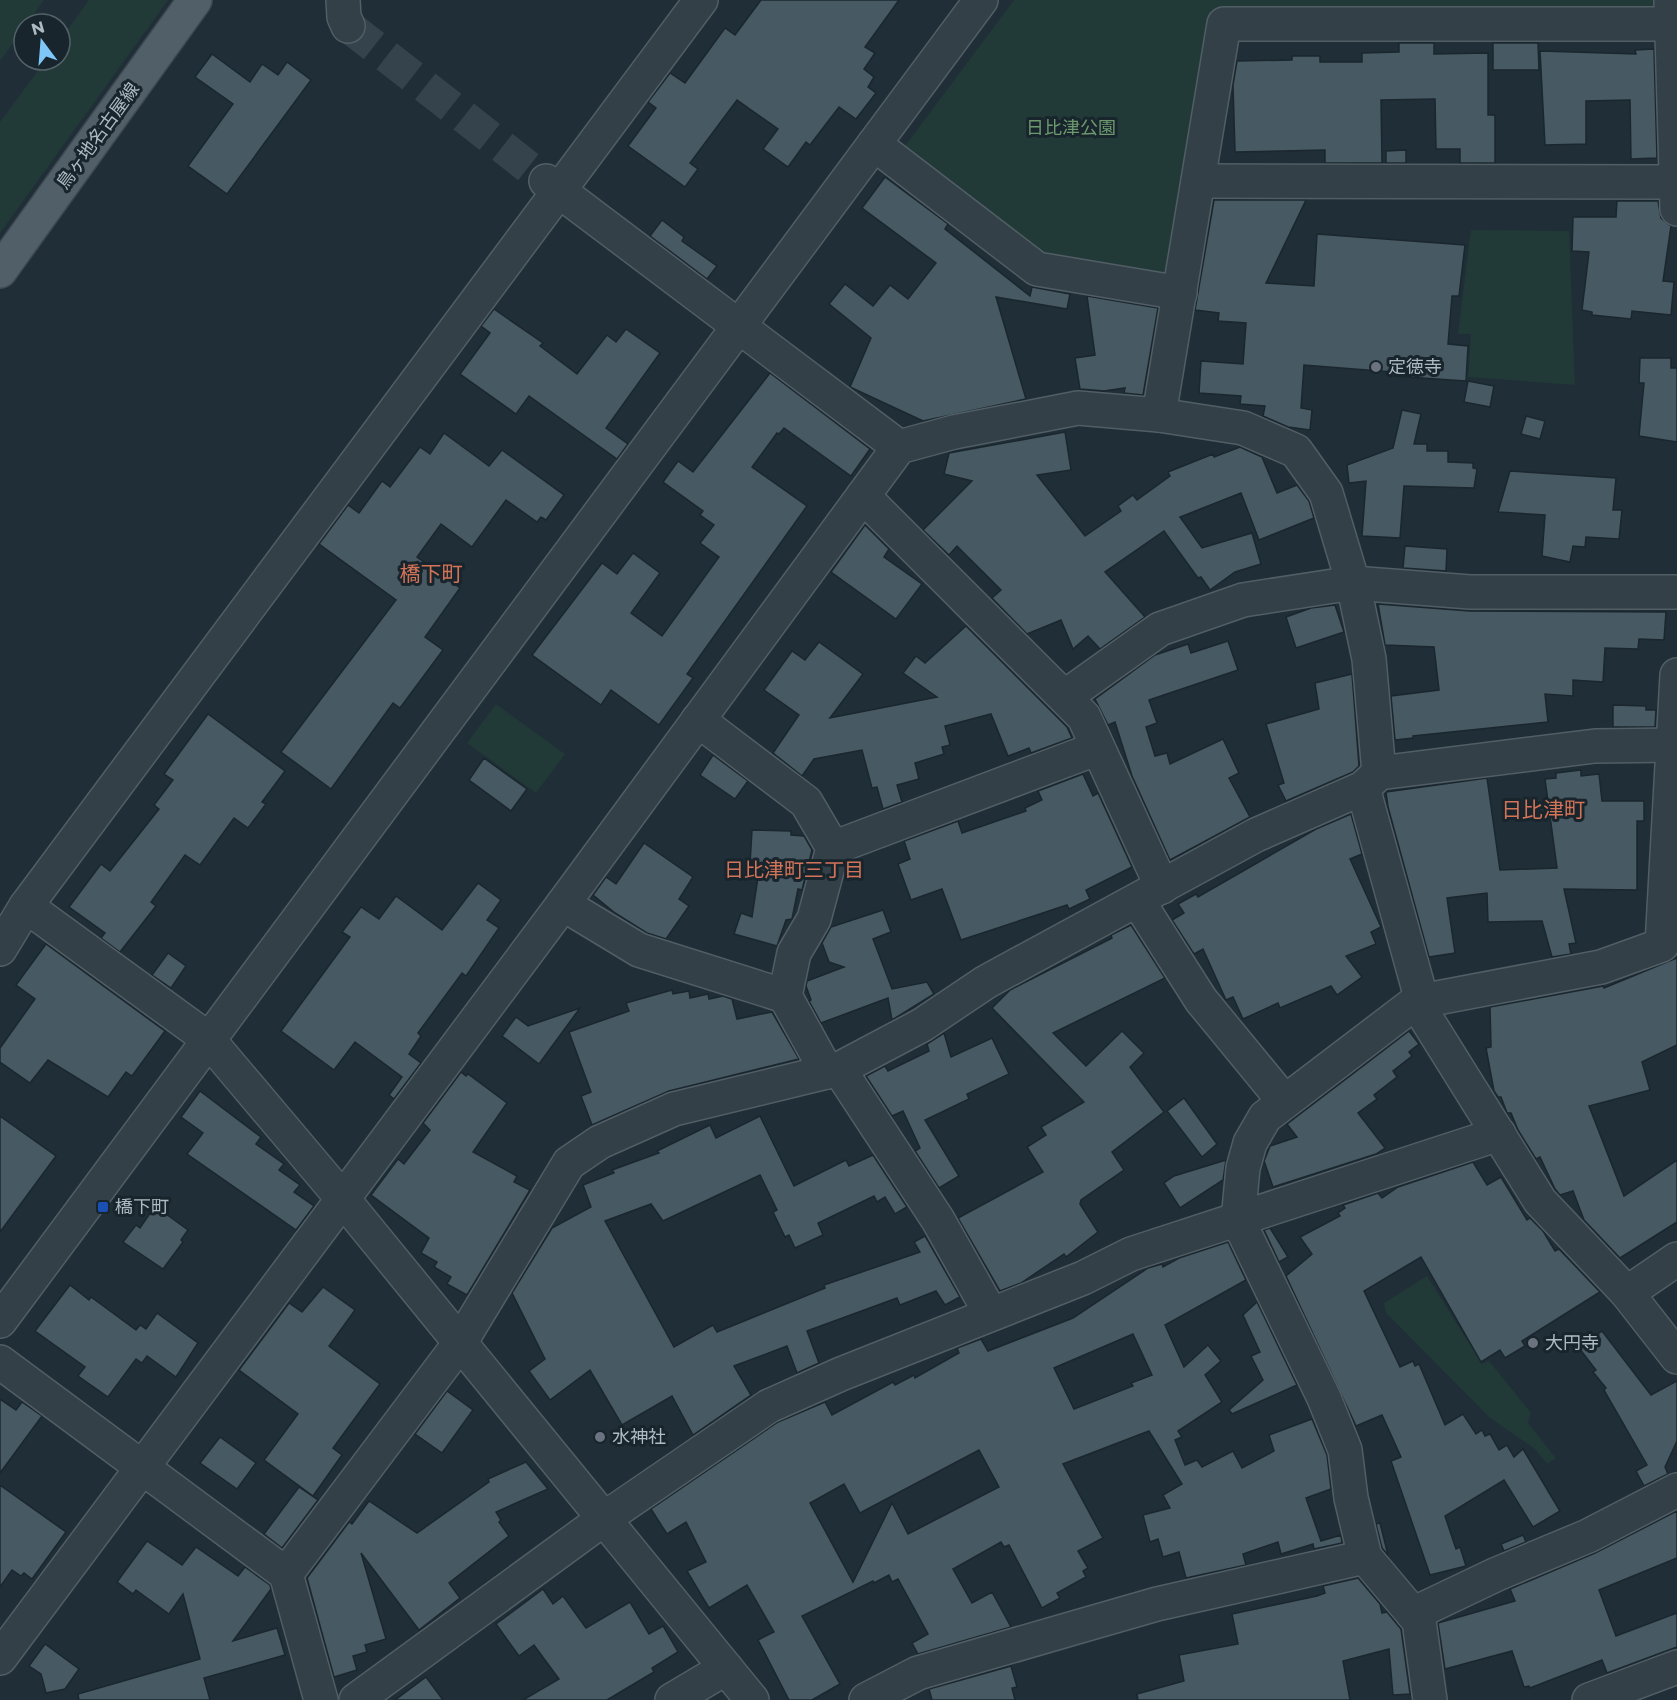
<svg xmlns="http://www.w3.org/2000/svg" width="1677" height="1700" font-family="Montserrat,'Noto Sans JP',sans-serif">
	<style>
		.green { fill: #223a37 }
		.building { fill: #475963; stroke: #1b272e; stroke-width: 1.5; fill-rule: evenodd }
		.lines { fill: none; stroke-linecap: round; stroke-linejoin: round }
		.minor-tunnel { stroke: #35434c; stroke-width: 33; stroke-dasharray: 33 16; stroke-linecap: butt }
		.minor-casing { stroke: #515e65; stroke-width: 36 }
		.major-casing { stroke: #3d4951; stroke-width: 36 }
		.minor { stroke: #334047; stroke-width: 33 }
		.major { stroke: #515f68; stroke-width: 33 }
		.worship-dot { fill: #6b7280; stroke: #19252c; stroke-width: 2 }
		.transit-dot { fill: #1a4fb4; stroke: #19252c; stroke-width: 2 }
		.labels { text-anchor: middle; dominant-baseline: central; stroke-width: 6; stroke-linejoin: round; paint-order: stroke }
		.park-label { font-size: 18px; fill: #6d996e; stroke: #19252c }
		.street-label { font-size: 18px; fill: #adbbc4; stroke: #19252c }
		.poi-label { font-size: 18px; fill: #adbbc4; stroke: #19252c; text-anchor: start }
		.neighbourhood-label { font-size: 20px; fill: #d37459; stroke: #19252c }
		.quarter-label { font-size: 21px; fill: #d37459; stroke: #19252c }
	</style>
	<rect width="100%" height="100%" fill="#202e37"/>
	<g class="green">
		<path d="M0 0H44L27 24H24V28L0 61Z"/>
		<path d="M89 0H168L0 233V122L46 60H60V40Z"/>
		<path d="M1014 0H1662L1655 12 1215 14 1171 281 1042 260 906 155 905 146Z"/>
		<path d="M1471 230 1569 231 1575 385 1468 377 1471 334H1458Z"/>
		<path d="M496 704 565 754 536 793 467 743Z"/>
		<path d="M1427 1276 1482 1364 1489 1361 1531 1413 1528 1423 1556 1458 1547 1464 1535 1449 1490 1418 1386 1313 1384 1303Z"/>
	</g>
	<g class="building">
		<path d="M761 0H899L865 47 875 53 864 69 874 77 868 87 876 93 856 119 839 107 810 145 806 142 788 167 763 149 778 129 737 100 690 163 698 169 685 187 628 146 656 108 648 102 670 73 685 83 725 28 735 35Z"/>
		<path d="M1399 43H1434V54L1488 53V115H1495V163H1460V149H1436L1435 99 1381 100 1382 163H1325V150L1235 152 1233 85 1237 61 1292 60V56H1320V62H1362V53L1399 52Z"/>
		<path d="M1493 43H1538L1539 70H1493Z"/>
		<path d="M1654 49 1657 158 1631 159 1630 100 1586 101V144L1545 145 1540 51 1636 54 1635 50Z"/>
		<path d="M212 54 250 82 262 64 278 75 287 62 311 80 227 194 188 166 233 104 195 77Z"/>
		<path d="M1406 150V163H1386V151Z"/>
		<path d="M885 177 948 224 945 229 1030 296 1032 287 1070 294 1067 309 996 297 1026 399 923 421 850 387 871 338 829 304 845 284 873 306 890 285 908 299 936 263 862 208Z"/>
		<path d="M1214 200H1306L1266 283 1314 286 1317 234 1465 245 1459 296H1452L1448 344 1468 346 1466 381 1392 376V372L1304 365 1301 408 1312 410 1310 430 1288 427 1263 416 1265 406 1240 404 1241 396 1199 393 1201 361 1243 364 1246 323 1218 321 1219 313 1195 310Z"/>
		<path d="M1617 201H1658L1661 218 1671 226 1663 281 1674 282 1671 315 1632 311 1631 319 1592 315V312L1582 310 1589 252 1572 251 1573 217H1616Z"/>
		<path d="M662 220 684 237 682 241 717 266 707 279 650 236Z"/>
		<path d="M1087 296 1158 308 1143 395 1124 393 1125 388 1104 391 1080 389 1075 358 1095 355Z"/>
		<path d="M494 309 543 343 540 346 577 374 607 335 616 342 626 329 660 353 606 428 628 444 617 459 529 396 516 414 460 374 490 333 481 326Z"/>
		<path d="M1640 358H1671V368H1677V442L1639 436 1644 383H1639Z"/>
		<path d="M770 373 870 449 851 476 784 428 779 434 777 433 752 467 807 506 687 674 693 678 659 725 611 690 601 705 532 655 602 563 617 574 633 553 660 573 631 613 662 636 719 557 700 543 714 525 700 515 703 511 663 482 678 461 693 472Z"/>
		<path d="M1468 381 1494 386 1490 407 1464 402Z"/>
		<path d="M1402 410 1421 414 1414 444H1427V451H1448V462L1473 463V468L1477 469 1474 488 1404 486 1400 538 1362 536 1366 481 1349 483 1347 465 1393 448Z"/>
		<path d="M1526 416 1545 421 1540 439 1521 434Z"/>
		<path d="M1065 432 1071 470 1037 475 1085 536 1121 511 1118 506 1133 495 1137 500 1170 476 1168 472 1213 454 1214 457 1240 447 1262 457 1277 493 1297 485 1309 501 1314 518 1259 540 1241 493 1180 517 1202 548 1252 533 1261 564 1235 572 1210 590 1201 577 1198 578 1164 531 1105 572 1145 617 1100 649 1088 636 1073 649 1061 620 1027 634 992 598 1001 590 957 546 949 555 923 530 972 481 944 474 949 453Z"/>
		<path d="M444 433 489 466 502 450 564 495 546 520 541 517 537 522 506 500 472 547 441 524 417 557 460 588 425 637 443 650 400 708 393 703 331 789 281 752 396 600 319 544 348 505 359 513 382 481 390 487 420 447 430 454Z"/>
		<path d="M1510 471 1616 478 1613 510H1622L1619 539 1586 537 1585 547 1573 546 1570 562 1542 556 1545 515 1498 512Z"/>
		<path d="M865 525 889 549 884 557 922 584 896 619 831 572Z"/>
		<path d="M1405 546 1447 549 1446 571 1403 568Z"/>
		<path d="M1378 604 1470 611 1666 612 1664 640 1639 639 1638 649 1605 648 1603 682 1573 680V696L1545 694 1548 722 1413 736V738L1395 740 1391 696 1439 690 1434 647 1385 645Z"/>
		<path d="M1335 605 1344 632 1296 648 1286 617 1311 608Z"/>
		<path d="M966 626 1067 727 1072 738 1031 753 1029 748 1008 756 991 714 945 726 950 745 942 747 944 754 915 763 919 779 897 785 902 802 883 809 877 787 872 788 862 750 814 759 802 776 773 753 799 715 764 690 792 651 805 660 819 642 863 674 830 718 937 697 903 673 916 656 925 663Z"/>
		<path d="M1228 641 1238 670 1149 700 1157 723 1146 727 1155 756 1167 753 1170 764 1223 739 1239 773 1229 778 1250 817 1170 860 1132 776 1115 722 1108 725 1095 699 1155 655 1188 644 1191 653Z"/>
		<path d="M1352 674 1359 766 1353 772 1286 801 1278 785 1284 783 1266 724 1319 709 1315 683Z"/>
		<path d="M1613 705 1646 706V710H1656L1655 727H1613Z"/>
		<path d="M208 714 285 771 262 802 266 804 248 828 234 818 200 865 185 855 151 902 156 906 120 952 101 938 105 933 69 907 101 864 110 871 159 809 154 805 173 780 164 774Z"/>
		<path d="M713 755 748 781 735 799 700 775Z"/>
		<path d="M484 758 527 789 511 811 469 780Z"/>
		<path d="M1581 770V776L1599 774 1602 801H1644V821H1637V890L1564 889 1576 943 1569 944 1571 954 1552 957 1542 921 1488 922 1487 893 1447 898 1455 953 1429 957 1388 807 1386 792 1487 778 1500 870 1557 868 1545 779 1556 778V773Z"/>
		<path d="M1083 774 1093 796 1098 793 1132 867 1086 890 1090 899 1069 909 1067 905 961 940 942 889 911 900 898 864 910 859 904 841 958 821 962 833 1026 811 1025 808 1042 800 1038 791Z"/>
		<path d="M1351 814 1362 854 1350 859 1381 927 1371 932 1376 944 1346 956 1362 977 1337 995 1331 986 1280 1008 1278 1003 1243 1019 1233 997 1226 1000 1203 949 1194 954 1172 920 1184 913 1178 904 1196 894 1198 897 1316 829Z"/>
		<path d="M752 830 791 831V835L804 836 812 850 802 890 798 889 792 919 786 920 777 946 734 934 741 913 752 917 760 864H750Z"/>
		<path d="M644 843 693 877 679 899 689 906 666 939 647 933 615 913 593 895 606 877 616 884Z"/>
		<path d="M478 883 501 900 487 920 499 928 466 976 462 973 418 1033 421 1036 409 1054 421 1063 394 1099 389 1095 402 1077 355 1042 334 1070 281 1031 350 937 342 932 361 907 379 919 396 896 442 930Z"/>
		<path d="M883 910 891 932 873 939 892 989 927 982 934 994 892 1020 888 998 821 1023 809 1001 811 1000 806 986 807 981 844 967 829 962 822 943 831 927Z"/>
		<path d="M1131 925 1165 978 1053 1033 1086 1066 1122 1031 1144 1053 1130 1067 1164 1112 1112 1152 1124 1170 1081 1200 1080 1204 1098 1232 1066 1257 1064 1254 1021 1283 1000 1291 958 1218 1043 1172 1027 1147 1046 1135 1041 1127 1084 1102 992 1008 1010 990 1112 938 1111 935Z"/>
		<path d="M46 944 165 1031 132 1076 126 1072 108 1097 48 1060 30 1083 0 1062V1048L35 999 16 985Z"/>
		<path d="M168 953 186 966 171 988 152 975Z"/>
		<path d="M1677 958V1045L1642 1062 1650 1090 1589 1106 1624 1196 1677 1160V1222L1620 1258 1584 1220 1573 1191 1560 1195 1555 1189 1540 1157 1536 1159 1518 1130 1511 1113H1507L1501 1097H1498L1494 1091 1486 1048 1491 1047 1490 1007 1603 986 1604 988Z"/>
		<path d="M672 990 673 994 689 991 690 998 708 994 709 999 723 996 732 999 737 1019 772 1012 799 1059 669 1091 592 1125 581 1096 591 1092 569 1032 629 1011 626 1003Z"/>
		<path d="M580 1008 539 1064 502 1036 516 1017 528 1026Z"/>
		<path d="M1409 1031 1419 1044 1409 1052 1412 1056 1393 1071 1397 1077 1374 1095 1377 1099 1358 1113 1385 1148 1376 1154 1273 1187 1264 1161 1270 1146 1297 1137 1287 1124Z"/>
		<path d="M944 1033 951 1057 992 1038 1009 1074 967 1094 969 1099 925 1120 959 1176 939 1188 915 1151 920 1148 903 1111 892 1116 866 1076 885 1066 888 1071 929 1051 927 1044Z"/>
		<path d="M461 1072 466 1076 468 1074 507 1103 473 1152 517 1176 514 1182 530 1190 467 1295 447 1284 451 1277 434 1267 437 1262 421 1253 429 1238 371 1195 398 1159 404 1164 430 1130 423 1123Z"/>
		<path d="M200 1091 261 1137 256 1144 284 1164 279 1170 300 1185 294 1192 314 1206 296 1230 187 1154 203 1133 181 1117Z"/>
		<path d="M1184 1098 1217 1144 1202 1157 1167 1111Z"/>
		<path d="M0 1116 56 1156 0 1232Z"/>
		<path d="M760 1116 794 1186 846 1160 849 1166 873 1155 907 1207 895 1214 885 1197 877 1202 874 1196 818 1223 823 1235 795 1248 789 1235 785 1237 773 1212 777 1210 760 1175 663 1221 651 1204 605 1221 674 1347 713 1325 717 1332 825 1288 824 1285 920 1252 914 1242 925 1236 960 1297 945 1305 936 1291 900 1305 897 1298 807 1331 819 1363 797 1373 787 1346 734 1366 751 1395 693 1435 672 1396 622 1425 590 1370 550 1400 529 1371 545 1359 512 1293 552 1228 591 1207 583 1185 614 1173 612 1170 659 1153 657 1151 710 1125 716 1138Z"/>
		<path d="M1226 1160 1223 1180 1180 1208 1164 1183 1174 1176Z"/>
		<path d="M1473 1162 1487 1185 1501 1177 1527 1220 1530 1218 1543 1231 1555 1251 1559 1249 1600 1292 1522 1341 1525 1346 1505 1358 1500 1350 1481 1362 1421 1257 1364 1291 1400 1367 1413 1361 1415 1366 1419 1364 1445 1425 1463 1414 1476 1434 1482 1430 1485 1436 1490 1434 1499 1450 1507 1445 1514 1457 1523 1449 1560 1511 1533 1527 1504 1480 1445 1516 1456 1549 1460 1547 1466 1566 1430 1575 1391 1461 1401 1457 1382 1415 1356 1426 1286 1276 1312 1254 1300 1237 1340 1216 1338 1213 1345 1208 1343 1205 1378 1193 1382 1198 1398 1187Z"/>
		<path d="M155 1206 188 1230 181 1240 183 1242 163 1269 123 1242 136 1225 140 1228Z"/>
		<path d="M1270 1228 1288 1257 1279 1262 1264 1230Z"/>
		<path d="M1228 1242 1246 1280 1165 1325 1184 1367 1208 1345 1221 1361 1205 1375 1222 1402 1178 1431 1182 1437 1175 1440 1185 1465 1197 1460 1202 1467 1233 1451 1242 1468 1274 1451 1269 1435 1312 1419 1327 1455 1331 1489 1306 1498 1321 1541 1341 1535 1342 1543 1314 1549 1313 1544 1281 1554 1278 1542 1243 1554 1246 1565 1186 1578 1179 1552 1163 1557 1158 1539 1150 1542 1143 1515 1170 1508 1163 1495 1182 1484 1149 1431 1063 1464 1103 1538 1078 1551 1088 1568 1083 1571 1086 1577 1057 1593 1060 1598 1042 1608 1009 1545 1004 1547 1001 1542 953 1569 972 1603 992 1592 1011 1627 918 1654 912 1643 928 1634 898 1579 892 1582 889 1575 874 1583 873 1581 802 1616 840 1684 812 1700H789L758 1640 774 1632 747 1585 709 1608 687 1571 706 1562 686 1522 667 1534 651 1509 778 1422 825 1402 832 1415 893 1382 895 1385 914 1375 915 1378 959 1353 957 1348 981 1339 988 1351 1073 1318 1148 1268 1162 1264 1163 1267 1179 1258ZM1133 1334 1152 1375 1131 1383 1133 1386 1074 1409 1054 1368ZM979 1450 999 1487 908 1534 892 1503 853 1582 810 1503 844 1484 860 1513Z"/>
		<path d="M70 1285 89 1300 91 1297 136 1330 140 1325 146 1329 157 1313 198 1343 176 1377 147 1356 142 1363 136 1359 108 1397 78 1376 85 1367 35 1331Z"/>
		<path d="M323 1287 355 1310 329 1346 380 1384 333 1448 342 1455 313 1496 264 1460 298 1414 239 1370 289 1303 302 1312Z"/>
		<path d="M1257 1302 1297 1385 1232 1414 1229 1410 1263 1380 1251 1356 1260 1352 1243 1315Z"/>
		<path d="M1602 1331 1651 1395 1677 1381V1441L1665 1467 1668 1474 1644 1486 1636 1471 1647 1465 1604 1390 1606 1388 1593 1372 1596 1370 1579 1348Z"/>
		<path d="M447 1391 473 1410 442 1453 415 1434Z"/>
		<path d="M0 1399 16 1410 22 1402 42 1416 0 1473Z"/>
		<path d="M220 1437 256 1463 237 1489 200 1463Z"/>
		<path d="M526 1462 548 1489 496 1512 501 1520 499 1522 509 1536 449 1583 460 1598 419 1630 361 1553 386 1639 365 1645 367 1652 353 1656 357 1670 334 1677 307 1578 349 1522 352 1524 369 1501 417 1533 489 1482 488 1479Z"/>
		<path d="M0 1485 66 1532 32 1579 24 1573 21 1576 12 1570 0 1587Z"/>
		<path d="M299 1487 318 1500 282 1548 264 1534Z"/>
		<path d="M1677 1511V1558L1599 1590 1616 1636 1677 1613V1647L1607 1673 1602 1660 1530 1688 1529 1686 1524 1687 1512 1651 1445 1669 1438 1623 1515 1601 1510 1589 1595 1553Z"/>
		<path d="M1380 1523 1388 1555 1382 1548 1376 1524Z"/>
		<path d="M1523 1535 1526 1542 1504 1551 1501 1544Z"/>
		<path d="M147 1541 182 1565 196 1547 238 1576 245 1567 270 1585 271 1589 233 1641 277 1628 285 1655 204 1678 210 1700H79L78 1694 200 1659 183 1594 169 1614 136 1590 133 1594 117 1582Z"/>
		<path d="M1358 1578 1380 1604 1382 1613 1387 1612 1401 1629 1410 1694 1393 1695 1389 1649 1343 1661 1350 1700H1138L1137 1694 1184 1681 1179 1655 1238 1644 1232 1614 1317 1596 1325 1593 1323 1586Z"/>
		<path d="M543 1589 553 1604 563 1596 586 1628 630 1602 649 1634 663 1626 678 1652 652 1668 654 1672 607 1700H523L559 1679 534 1645 519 1656 496 1624Z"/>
		<path d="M45 1644 79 1669 65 1689 46 1693 41 1674 29 1666Z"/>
		<path d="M1011 1666 1017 1687 1012 1688 1015 1700H932L929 1689Z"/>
		<path d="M426 1677 443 1700H395Z"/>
	</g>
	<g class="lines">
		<path class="minor-tunnel" d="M348 26 546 181"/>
		<defs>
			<g id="minor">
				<path d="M343 0 344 17 348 26"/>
				<path d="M1671 0 1677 209"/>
				<path d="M874 144 1037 269 1180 293"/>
				<path d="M546 181 899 447"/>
				<path d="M1198 181 1674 182"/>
				<path d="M1159 415 1224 24H1671"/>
				<path d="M863 496 1084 717 1162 887"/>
				<path d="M1066 696 1160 629 1243 600 1353 583 1470 592H1677"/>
				<path d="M698 720 806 802 833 848 814 919 794 953 785 996 827 1072"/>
				<path d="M1363 788 1422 1001"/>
				<path d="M833 848 1098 748"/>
				<path d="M1138 901 1201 1000 1284 1101"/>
				<path d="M563 904 639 950 785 996"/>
				<path d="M26 906 207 1038 342 1198 752 1700"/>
				<path d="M0 949 26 906 701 0"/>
				<path d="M1416 1002 1540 1201 1627 1293 1677 1357"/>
				<path d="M839 1069 938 1220 991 1314"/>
				<path d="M1627 1293 1677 1259"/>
				<path d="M0 1321 981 0"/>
				<path d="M0 1362 286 1574 321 1700"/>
				<path d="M286 1574 460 1343 569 1163 600 1142 674 1109 839 1069 922 1025 986 982 1256 835 1363 788 1379 773 1595 746 1677 745"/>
				<path d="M1413 1614 1497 1574 1588 1536 1677 1490"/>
				<path d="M0 1658 563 904 899 447 954 432 1078 408 1159 415 1243 428 1296 451 1326 493 1353 583 1369 659 1379 773"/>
				<path d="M356 1700 605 1518 769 1406 841 1374 1083 1278 1131 1254 1499 1134"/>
				<path d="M672 1700 726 1668"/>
				<path d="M866 1700 918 1673 1084 1625 1157 1604 1365 1557"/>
				<path d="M1430 1700 1419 1621 1365 1557 1351 1498 1345 1450 1324 1398 1238 1220 1243 1168 1250 1143 1265 1117 1416 1002 1601 967 1662 945 1677 675"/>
				<path d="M1589 1700 1677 1667"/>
			</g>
			<path id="major" d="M0 271 195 0"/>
		</defs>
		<use href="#minor" class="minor-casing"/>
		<use href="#major" class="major-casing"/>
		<use href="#minor" class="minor"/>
		<use href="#major" class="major"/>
	</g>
	<g class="worship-dot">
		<circle cx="1376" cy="367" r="6"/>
		<circle cx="1533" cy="1343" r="6"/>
		<circle cx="600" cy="1437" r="6"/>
	</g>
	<rect class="transit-dot" x="97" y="1201" width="12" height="12" rx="3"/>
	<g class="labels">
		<g class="park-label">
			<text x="1071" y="128">日比津公園</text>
		</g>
		<g class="street-label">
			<text transform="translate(98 136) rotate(-54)">鳥ヶ地名古屋線</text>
		</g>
		<g class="poi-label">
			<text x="1388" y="367">定徳寺</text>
			<text x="115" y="1207">橋下町</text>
			<text x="1545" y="1343">大円寺</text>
			<text x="612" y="1437">水神社</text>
		</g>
		<g class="neighbourhood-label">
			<text x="794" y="870">日比津町三丁目</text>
		</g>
		<g class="quarter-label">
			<text x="431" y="573">橋下町</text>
			<text x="1543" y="809">日比津町</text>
		</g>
	</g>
	<g transform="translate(42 42) rotate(344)"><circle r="28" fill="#19252c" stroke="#546169" stroke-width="1.5"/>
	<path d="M0-4.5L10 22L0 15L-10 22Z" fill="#7ec7f8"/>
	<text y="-9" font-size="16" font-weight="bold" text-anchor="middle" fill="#adbbc4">N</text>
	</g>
</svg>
